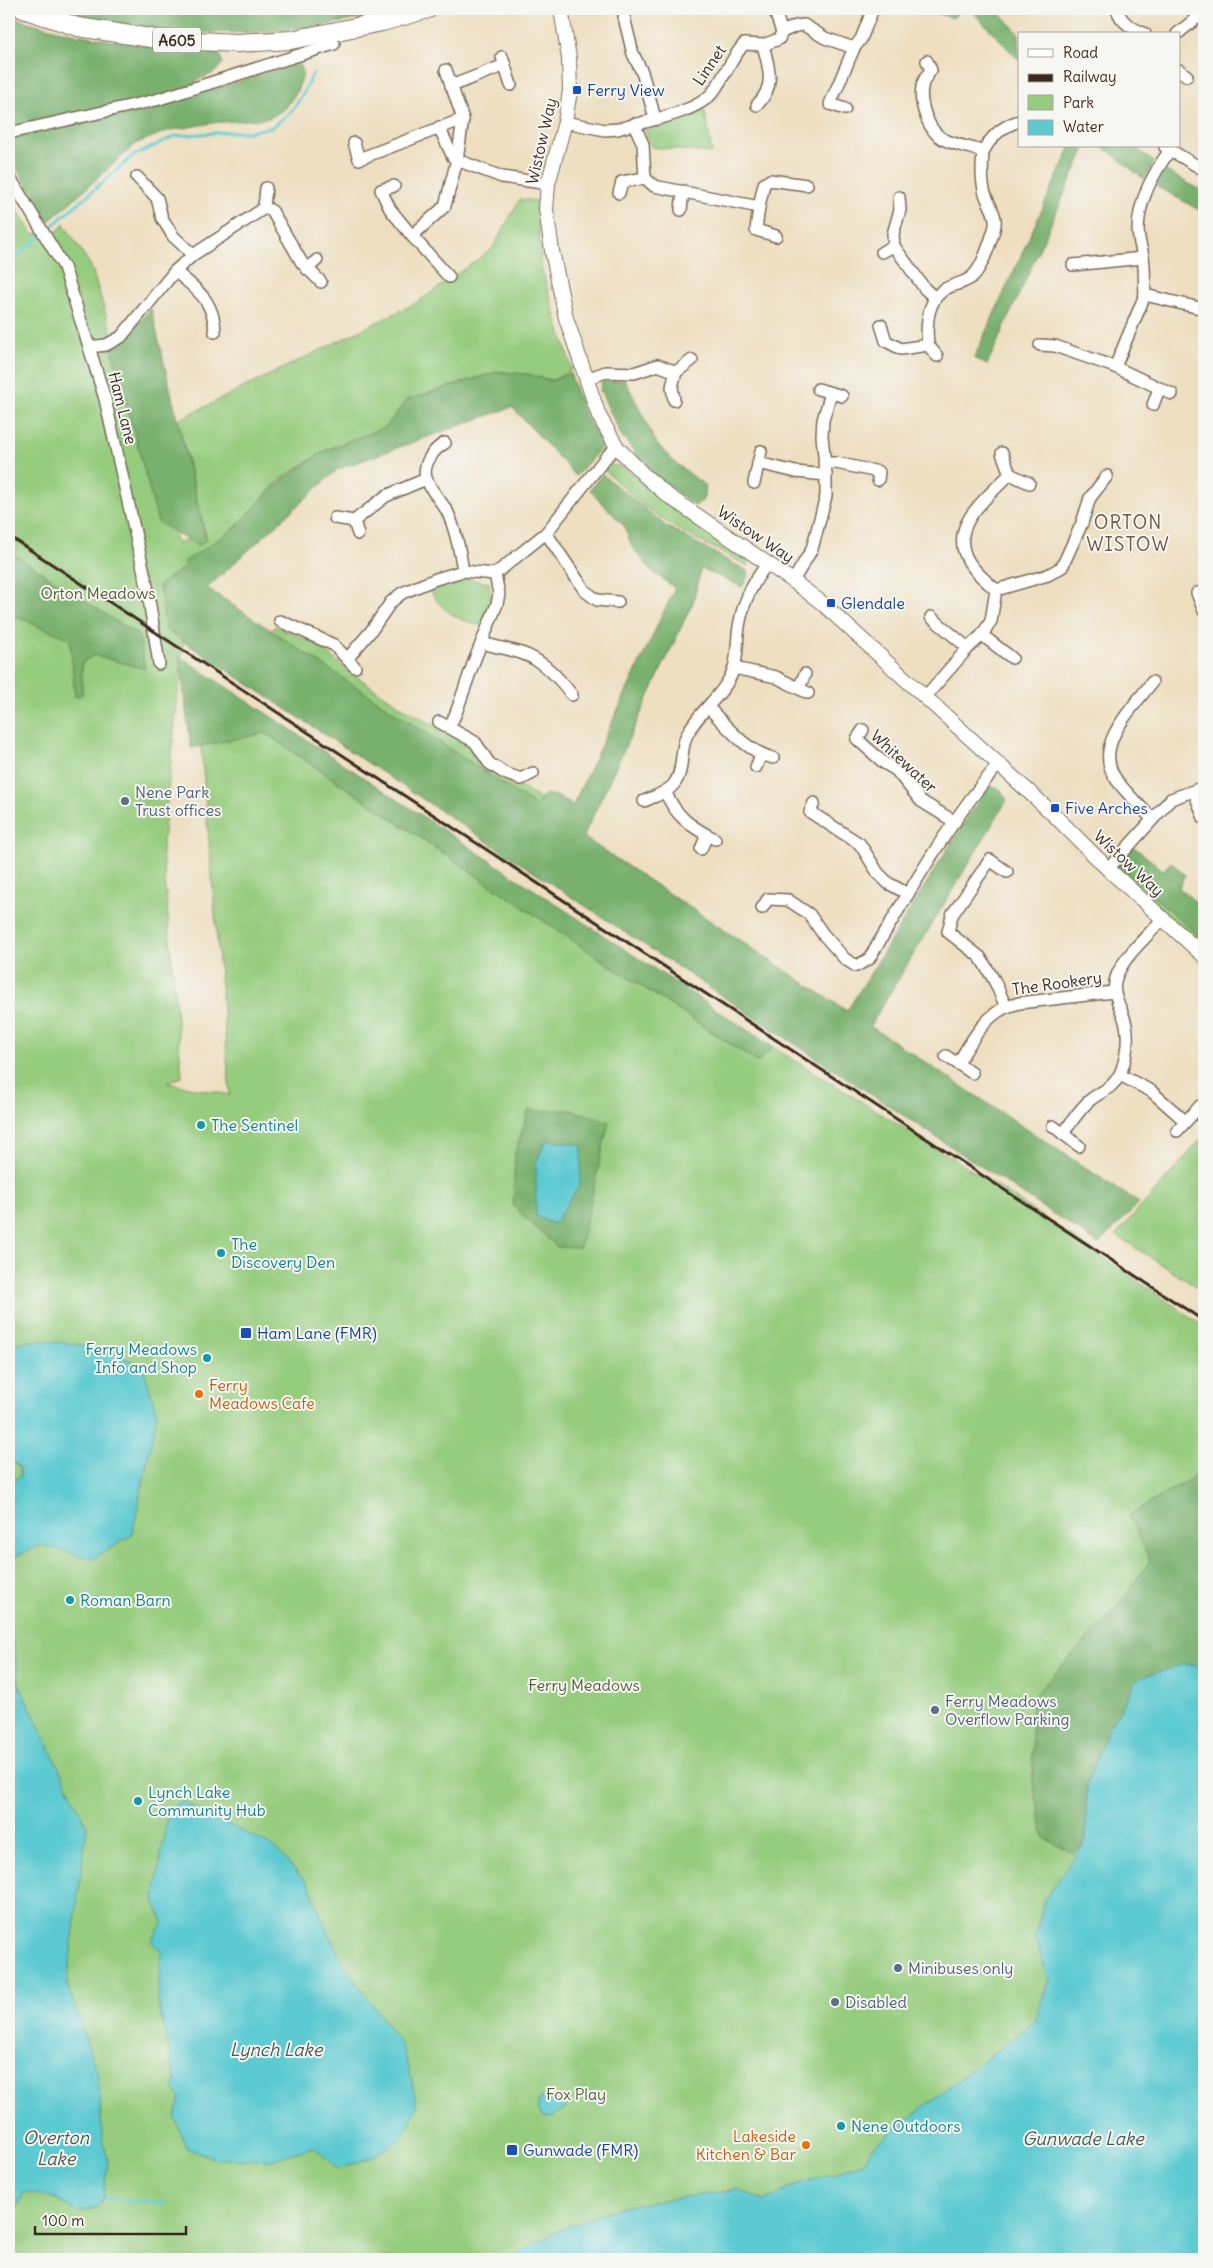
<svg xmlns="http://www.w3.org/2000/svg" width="1213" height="2268" font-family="Delius,sans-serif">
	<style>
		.green { fill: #96cc7e; stroke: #687b4e }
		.forest { fill: #78b06d; stroke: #5a6d46 }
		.water { fill: #5dcad1; stroke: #4c7a78 }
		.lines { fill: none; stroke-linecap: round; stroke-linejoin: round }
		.stream { stroke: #5dcad1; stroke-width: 3 }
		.minor-casing { stroke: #7a6957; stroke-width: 14 }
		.tertiary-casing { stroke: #7a6957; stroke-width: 16 }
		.primary-casing { stroke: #7a6957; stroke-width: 20 }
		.minor { stroke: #fff; stroke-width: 11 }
		.tertiary { stroke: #fff; stroke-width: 14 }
		.primary { stroke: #fff; stroke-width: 18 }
		.rail { stroke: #3b2a1e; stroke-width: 3 }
		.transit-dot { fill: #1a4fb4; stroke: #f6f6f2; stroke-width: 2 }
		.service-dot { fill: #5c6f8a; stroke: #f6f6f2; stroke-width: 2 }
		.culture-dot { fill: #0f9aa8; stroke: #f6f6f2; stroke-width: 2 }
		.food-dot { fill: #e8710a; stroke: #f6f6f2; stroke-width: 2 }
		.labels { text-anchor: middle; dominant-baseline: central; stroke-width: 4; stroke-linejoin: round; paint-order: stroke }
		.shield { fill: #f6f6f2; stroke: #73675e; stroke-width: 1 }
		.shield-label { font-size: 15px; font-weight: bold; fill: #3b2a1e }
		.street-label { font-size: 16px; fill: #3b2a1e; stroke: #f6f6f2 }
		.transit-label { font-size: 16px; fill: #164399; stroke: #f6f6f2; text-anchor: start }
		.park-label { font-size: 16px; fill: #565b3b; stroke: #f6f6f2 }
		.service-label { font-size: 16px; fill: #4e5e75; stroke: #f6f6f2; text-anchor: start }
		.culture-label { font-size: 16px; fill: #0d838f; stroke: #f6f6f2; text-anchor: start }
		.food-label { font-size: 16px; fill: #c56008; stroke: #f6f6f2; text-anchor: start }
		.water-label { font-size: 18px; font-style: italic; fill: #455a54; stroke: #f6f6f2 }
		.quarter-label { font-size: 19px; letter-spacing: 1px; fill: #715643; stroke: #f6f6f2 }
	</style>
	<rect width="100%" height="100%" fill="#f6f6f2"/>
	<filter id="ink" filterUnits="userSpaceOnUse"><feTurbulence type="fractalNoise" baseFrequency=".02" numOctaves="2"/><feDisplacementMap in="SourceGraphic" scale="10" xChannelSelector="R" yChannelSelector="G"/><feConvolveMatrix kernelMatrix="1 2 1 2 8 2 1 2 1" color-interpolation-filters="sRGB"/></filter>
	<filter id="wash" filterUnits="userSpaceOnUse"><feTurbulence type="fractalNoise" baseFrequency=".0096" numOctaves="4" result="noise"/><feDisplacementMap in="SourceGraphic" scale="20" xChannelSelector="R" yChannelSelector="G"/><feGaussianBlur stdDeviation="1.12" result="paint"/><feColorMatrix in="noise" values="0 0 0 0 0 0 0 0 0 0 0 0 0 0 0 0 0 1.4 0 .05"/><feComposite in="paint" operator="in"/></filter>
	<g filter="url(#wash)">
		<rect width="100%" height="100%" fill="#eedfc1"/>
		<g class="green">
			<path d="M705 111 712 153 651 147 645 129Z"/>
			<path d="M9 197 33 234 57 232 64 224 91 266 177 543 206 536 178 420 418 302 492 249 520 199 537 201 541 267 572 370 553 380 499 371 407 400 387 426 326 450 279 480 235 529 189 584 162 850 182 1077 167 1083 230 1095 201 745 265 733 609 965 758 1062 773 1047 986 1179 1204 1326V2259H9Z"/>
			<path d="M610 465 624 467 671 507 748 560V566L677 529 644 506 603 469Z"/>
			<path d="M462 578 489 583 491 599 481 625C462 623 439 609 431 591 437 582 452 580 462 578Z"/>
			<path d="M275 626 317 644 350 672 403 708 469 745 484 765 506 779 514 786H521L541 800 536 806 271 631Z"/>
			<path d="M1117 864 1204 941V948L1118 870Z"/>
			<path d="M1204 1136V1292L1116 1235Z"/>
		</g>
		<g class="forest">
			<path d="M53 9H399C287 40 164 41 53 9Z"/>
			<path d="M933 9H996L1019 34V60L973 12C963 9 959 11 953 18L932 12Z"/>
			<path d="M9 16C76 39 148 46 219 54L223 63 214 73 195 81 199 92 300 64 303 76 297 91 285 109 269 118 212 123 167 131 137 143 47 223 9 153Z"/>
			<path d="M1071 146H1086L987 365 974 358Z"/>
			<path d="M1102 146H1134L1154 162 1144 179Z"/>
			<path d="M1164 170 1204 192V217L1201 211 1156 186Z"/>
			<path d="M151 308 206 540 197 546 158 522 112 349 122 344Z"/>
			<path d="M497 372 528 374 552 381 570 373 583 411 603 446 576 476 512 407 338 469 207 588 536 806 545 794 556 796 573 805 675 588 654 573 632 547 624 526 590 490 602 474 666 526 747 571 748 576 742 587 701 568 693 602 583 837 847 1011 987 786 1000 789 1007 800 870 1026 1139 1203 1099 1244 166 630 159 585 181 569 185 572 183 563 235 528 279 482 325 451 387 426 406 400Z"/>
			<path d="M625 380 657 444 673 461 706 486 703 500 695 506 652 473 621 435 600 390 602 382Z"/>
			<path d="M9 551 139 636 145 669 94 655 82 663V694L75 697 70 639 9 614Z"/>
			<path d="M179 656 773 1047 758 1062 609 965 265 733 191 748Z"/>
			<path d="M1134 847 1163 870 1171 862 1185 875 1179 888 1204 909V941L1117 864Z"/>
			<path d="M571 1110 609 1121 580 1248 557 1247 513 1206 515 1154 528 1111Z"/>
			<path d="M1204 1471V1667L1185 1664 1087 1784 1086 1841 1073 1853 1044 1838 1033 1781 1031 1699 1118 1606 1150 1561 1129 1515Z"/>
		</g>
		<g class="water">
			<path d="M547 1140 582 1145 580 1184 554 1224 536 1216V1162Z"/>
			<path d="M30 1341C76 1341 101 1348 143 1366L157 1415 132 1535 93 1559 42 1545 9 1559V1482L20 1477V1467L9 1459V1345Z"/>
			<path d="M9 1614 19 1685 87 1826 67 1983 98 2076 102 2135 108 2161 103 2199 96 2208 79 2213 54 2198 24 2192 9 2227Z"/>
			<path d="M1185 1664 1204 1667V2259H507L566 2227 620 2207 737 2189 764 2200 776 2196 790 2187 863 2164 872 2147 1035 2021 1049 1979 1035 1939 1044 1900 1086 1841 1087 1784 1108 1730 1139 1678Z"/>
			<path d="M181 1801 274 1847 309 1885 327 1931 349 1972 402 2046 412 2081 417 2107 403 2137 373 2157 338 2169 314 2147 271 2160 217 2159 186 2148 175 2117 180 2098 173 2088 176 2081 158 2003 161 1951 151 1941 163 1922 154 1900 168 1811Z"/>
			<path d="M549 2095 567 2107 550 2118 543 2117 538 2109V2102L542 2097Z"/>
		</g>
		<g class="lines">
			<g class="stream">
				<path d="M345 14 349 9"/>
				<path d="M46 231 133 156 175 136 226 132H248L272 127 291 112 303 94 313 73"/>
				<path d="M9 264 41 235"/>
				<path d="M103 2199 167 2203"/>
			</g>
		</g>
	</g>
	<g filter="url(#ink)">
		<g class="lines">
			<defs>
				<g id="minor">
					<path d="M774 9 782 32"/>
					<path d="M1117 9C1121 23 1132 28 1145 34"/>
					<path d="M624 17 633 54 642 72 655 118"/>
					<path d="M1177 34 1199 16 1202 9"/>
					<path d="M502 57 511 85"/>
					<path d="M927 61 931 70C927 75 923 81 922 87 919 103 928 131 943 139 954 145 971 147 983 152 991 136 1003 126 1019 121"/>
					<path d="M1179 70 1187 76"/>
					<path d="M451 86 505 65"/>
					<path d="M757 105C776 86 769 68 763 45"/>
					<path d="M845 109 830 104 854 48"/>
					<path d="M565 122 605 130 618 129C644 121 696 114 713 92 725 76 731 59 744 44L763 45 779 39 782 32 796 26 804 25 825 38 854 48 861 39 873 9"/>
					<path d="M439 127 453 157 457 160"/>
					<path d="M9 133 156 100 334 44"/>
					<path d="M354 143 359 159 463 119 446 70"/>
					<path d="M1165 147 1204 170"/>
					<path d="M1170 150C1153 174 1139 199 1138 229 1138 238 1141 247 1143 256 1145 269 1144 282 1145 295L1204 309"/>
					<path d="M457 160 463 119"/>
					<path d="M9 176 64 267 89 347 105 399 147 586 159 664"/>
					<path d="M137 177 157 198 162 218 173 236 193 255"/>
					<path d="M645 178 654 186 759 207 764 184 770 180 807 185"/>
					<path d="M394 186 381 190 390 209 412 236 445 206 457 160 502 177 548 184"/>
					<path d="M619 193 622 182 645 178 643 144 634 124"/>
					<path d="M899 197 900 210 893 234 894 246 925 289 935 298"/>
					<path d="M264 207 272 211 302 263 321 282"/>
					<path d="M759 207 756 230 776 236"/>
					<path d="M681 210 683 191"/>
					<path d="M412 236 449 277"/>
					<path d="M882 252 894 246"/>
					<path d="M1073 265 1143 258"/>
					<path d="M307 269 317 260"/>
					<path d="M175 271C197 290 214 300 215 332"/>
					<path d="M1145 295 1115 367 1172 394"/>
					<path d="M881 325 886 341 901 349 928 345C926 326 927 300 945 289 954 284 966 283 973 276 983 266 990 243 994 230 999 214 987 204 984 190 981 177 982 165 983 152"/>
					<path d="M928 345 937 356"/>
					<path d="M1040 345 1055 346 1115 367"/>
					<path d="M89 347 106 345 121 337 175 271 193 255 260 211 264 207 266 188"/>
					<path d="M676 372 692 360"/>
					<path d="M586 379 606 372 634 373 658 365 676 372 672 387 674 400"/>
					<path d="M818 389 842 396"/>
					<path d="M1153 405 1159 389"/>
					<path d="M445 443C434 449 422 464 426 478 430 490 441 501 447 511 456 530 460 551 463 571"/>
					<path d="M1002 453 1010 474 1029 483"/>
					<path d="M758 463 796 472 826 475"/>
					<path d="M824 463H836L879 472 878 480"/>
					<path d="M754 483 761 451"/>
					<path d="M335 518 354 521 358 534"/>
					<path d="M354 521 386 496 426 479"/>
					<path d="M546 533 585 591 597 600 618 602"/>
					<path d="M793 581 812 549 826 496V475L822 436 823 420 831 393"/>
					<path d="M996 590 1048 575 1062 567 1082 523 1090 498 1107 476"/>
					<path d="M1197 593 1204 611"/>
					<path d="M931 617 968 648"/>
					<path d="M280 621 334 645 355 667"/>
					<path d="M982 635 1012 658"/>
					<path d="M483 643C495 647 509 649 521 653 543 660 558 677 572 695"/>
					<path d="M347 659 371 631 391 602 402 593 436 579 463 571 495 574 546 533 607 456 617 447"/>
					<path d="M734 668 776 677 808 693"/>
					<path d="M799 688 805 674"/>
					<path d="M925 697 968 648 982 635 991 621 996 590C985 580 970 568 965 554 952 522 991 494 1010 474"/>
					<path d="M709 708C728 728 746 751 773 758"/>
					<path d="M439 722 475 742 489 763 504 773 521 779 533 773"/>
					<path d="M449 728 456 713 473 664 497 604 499 594 495 574"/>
					<path d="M863 730 857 739 884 763 896 770 921 801 955 822"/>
					<path d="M756 767 761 755"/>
					<path d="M665 791C676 817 691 827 715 839"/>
					<path d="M1194 791 1204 818"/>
					<path d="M644 801C653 797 667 793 674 784 684 772 680 751 686 737 697 711 725 696 734 668 737 658 737 645 738 634 741 607 750 586 767 564"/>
					<path d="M814 803 810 812 860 844 878 873 888 883 908 894"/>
					<path d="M1152 819C1140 805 1123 791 1114 776 1094 743 1134 707 1152 682"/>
					<path d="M701 849 707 835"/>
					<path d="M1108 869 1171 799 1204 787"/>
					<path d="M1007 872 990 860 952 915 948 932 980 957 994 980 1006 1007 1019 1003 1113 992"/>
					<path d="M762 908 768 899 788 900 809 914 823 934 845 959 856 966 869 959C909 893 948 822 999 764"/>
					<path d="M946 1056 972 1073"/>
					<path d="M958 1063C971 1042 983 1018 1006 1007"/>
					<path d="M1120 1075 1151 1091 1185 1121"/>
					<path d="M1053 1126 1079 1146"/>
					<path d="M1177 1131 1200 1106"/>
					<path d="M1063 1134C1071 1122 1079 1110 1089 1101 1100 1091 1112 1090 1120 1074 1127 1058 1130 1034 1124 1018 1119 1002 1110 992 1117 975 1127 952 1148 937 1163 918"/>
				</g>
				<path id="tertiary" d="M561 9 569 58 570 91 565 122 548 184 546 209 552 251 566 318 599 416 617 447 643 474 667 495 793 581 822 603 1051 812 1108 869 1204 956"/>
				<path id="primary" d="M23 9 78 27 157 39 237 43 291 40 382 22 428 9"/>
			</defs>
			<use href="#minor" class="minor-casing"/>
			<use href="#tertiary" class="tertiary-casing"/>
			<use href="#primary" class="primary-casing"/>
			<use href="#minor" class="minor"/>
			<use href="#tertiary" class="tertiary"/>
			<use href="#primary" class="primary"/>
			<path class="rail" d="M9 536 1204 1321"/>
		</g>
	</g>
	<g class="transit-dot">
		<rect x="572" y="85" width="10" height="10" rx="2.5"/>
		<rect x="826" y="598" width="10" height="10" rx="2.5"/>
		<rect x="1050" y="803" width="10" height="10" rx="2.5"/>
		<rect x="240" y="1327" width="12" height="12" rx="2.5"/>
		<rect x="506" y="2144" width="12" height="12" rx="2.5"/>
	</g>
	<g class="service-dot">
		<circle cx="125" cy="801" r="5"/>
		<circle cx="935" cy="1710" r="5"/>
		<circle cx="898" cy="1968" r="5"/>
		<circle cx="835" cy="2002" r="5"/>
	</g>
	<g class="culture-dot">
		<circle cx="201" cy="1125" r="5"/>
		<circle cx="221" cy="1253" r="5"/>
		<circle cx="207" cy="1358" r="5"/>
		<circle cx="70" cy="1600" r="5"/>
		<circle cx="138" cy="1801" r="5"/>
		<circle cx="841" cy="2126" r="5"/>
	</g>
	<g class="food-dot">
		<circle cx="199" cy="1394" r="5"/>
		<circle cx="806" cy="2145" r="5"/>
	</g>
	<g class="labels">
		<rect class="shield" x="153" y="27.5" width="48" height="25" rx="4"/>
		<g class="shield-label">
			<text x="177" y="40">A605</text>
		</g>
		<g class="street-label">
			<text transform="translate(709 65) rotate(-56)">Linnet</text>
			<text transform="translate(541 141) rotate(-77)">Wistow Way</text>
			<text transform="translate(123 408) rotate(76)">Ham Lane</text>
			<text transform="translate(756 534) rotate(34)">Wistow Way</text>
			<text transform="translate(904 761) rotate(43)">Whitewater</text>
			<text transform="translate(1129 863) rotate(43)">Wistow Way</text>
			<text transform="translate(1057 983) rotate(-8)">The Rookery</text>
		</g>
		<g class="transit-label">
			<text x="587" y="90">Ferry View</text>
			<text x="841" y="603">Glendale</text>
			<text x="1065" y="808">Five Arches</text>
			<text x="257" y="1333">Ham Lane (FMR)</text>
			<text x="523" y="2150">Gunwade (FMR)</text>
		</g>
		<g class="park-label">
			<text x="98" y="593">Orton Meadows</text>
			<text x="584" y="1685">Ferry Meadows</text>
			<text x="576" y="2094">Fox Play</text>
		</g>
		<g class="service-label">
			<text x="135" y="792">Nene Park<tspan x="135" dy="18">Trust offices</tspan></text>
			<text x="945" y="1701">Ferry Meadows<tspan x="945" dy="18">Overflow Parking</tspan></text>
			<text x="908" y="1968">Minibuses only</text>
			<text x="845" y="2002">Disabled</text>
		</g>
		<g class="culture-label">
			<text x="211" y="1125">The Sentinel</text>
			<text x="231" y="1244">The<tspan x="231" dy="18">Discovery Den</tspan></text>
			<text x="197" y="1349" text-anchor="end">Ferry Meadows<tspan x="197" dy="18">Info and Shop</tspan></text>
			<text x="80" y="1600">Roman Barn</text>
			<text x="148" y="1792">Lynch Lake<tspan x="148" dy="18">Community Hub</tspan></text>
			<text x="851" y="2126">Nene Outdoors</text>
		</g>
		<g class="food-label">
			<text x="209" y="1385">Ferry<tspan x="209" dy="18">Meadows Cafe</tspan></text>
			<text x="796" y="2136" text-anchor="end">Lakeside<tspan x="796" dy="18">Kitchen &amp; Bar</tspan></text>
		</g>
		<g class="water-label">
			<text x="276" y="2049">Lynch Lake</text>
			<text x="56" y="2137">Overton<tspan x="56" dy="21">Lake</tspan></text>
			<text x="1083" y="2138">Gunwade Lake</text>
		</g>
		<g class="quarter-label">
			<text x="1128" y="522">ORTON<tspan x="1128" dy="22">WISTOW</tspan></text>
		</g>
	</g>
	<rect width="1213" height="2268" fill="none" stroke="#f6f6f2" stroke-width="30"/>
	<rect x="1018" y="32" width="162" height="115" fill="#f6f6f2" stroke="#aba49d"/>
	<rect x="1028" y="49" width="25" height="8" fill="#ffffff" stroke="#aba49d"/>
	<text x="1063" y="58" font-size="15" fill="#3b2a1e">Road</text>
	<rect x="1028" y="74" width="25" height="8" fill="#3b2a1e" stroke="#aba49d"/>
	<text x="1063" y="82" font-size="15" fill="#3b2a1e">Railway</text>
	<rect x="1028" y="95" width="25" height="15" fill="#96cc7e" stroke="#aba49d"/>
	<text x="1063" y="108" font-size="15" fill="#3b2a1e">Park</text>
	<rect x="1028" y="120" width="25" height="15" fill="#5dcad1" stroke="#aba49d"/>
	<text x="1063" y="132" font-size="15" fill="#3b2a1e">Water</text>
	<path d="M35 2226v8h151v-8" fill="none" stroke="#3b2a1e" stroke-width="2.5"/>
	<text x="42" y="2226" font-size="15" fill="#3b2a1e" stroke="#f6f6f2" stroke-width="4" paint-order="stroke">100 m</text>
</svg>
